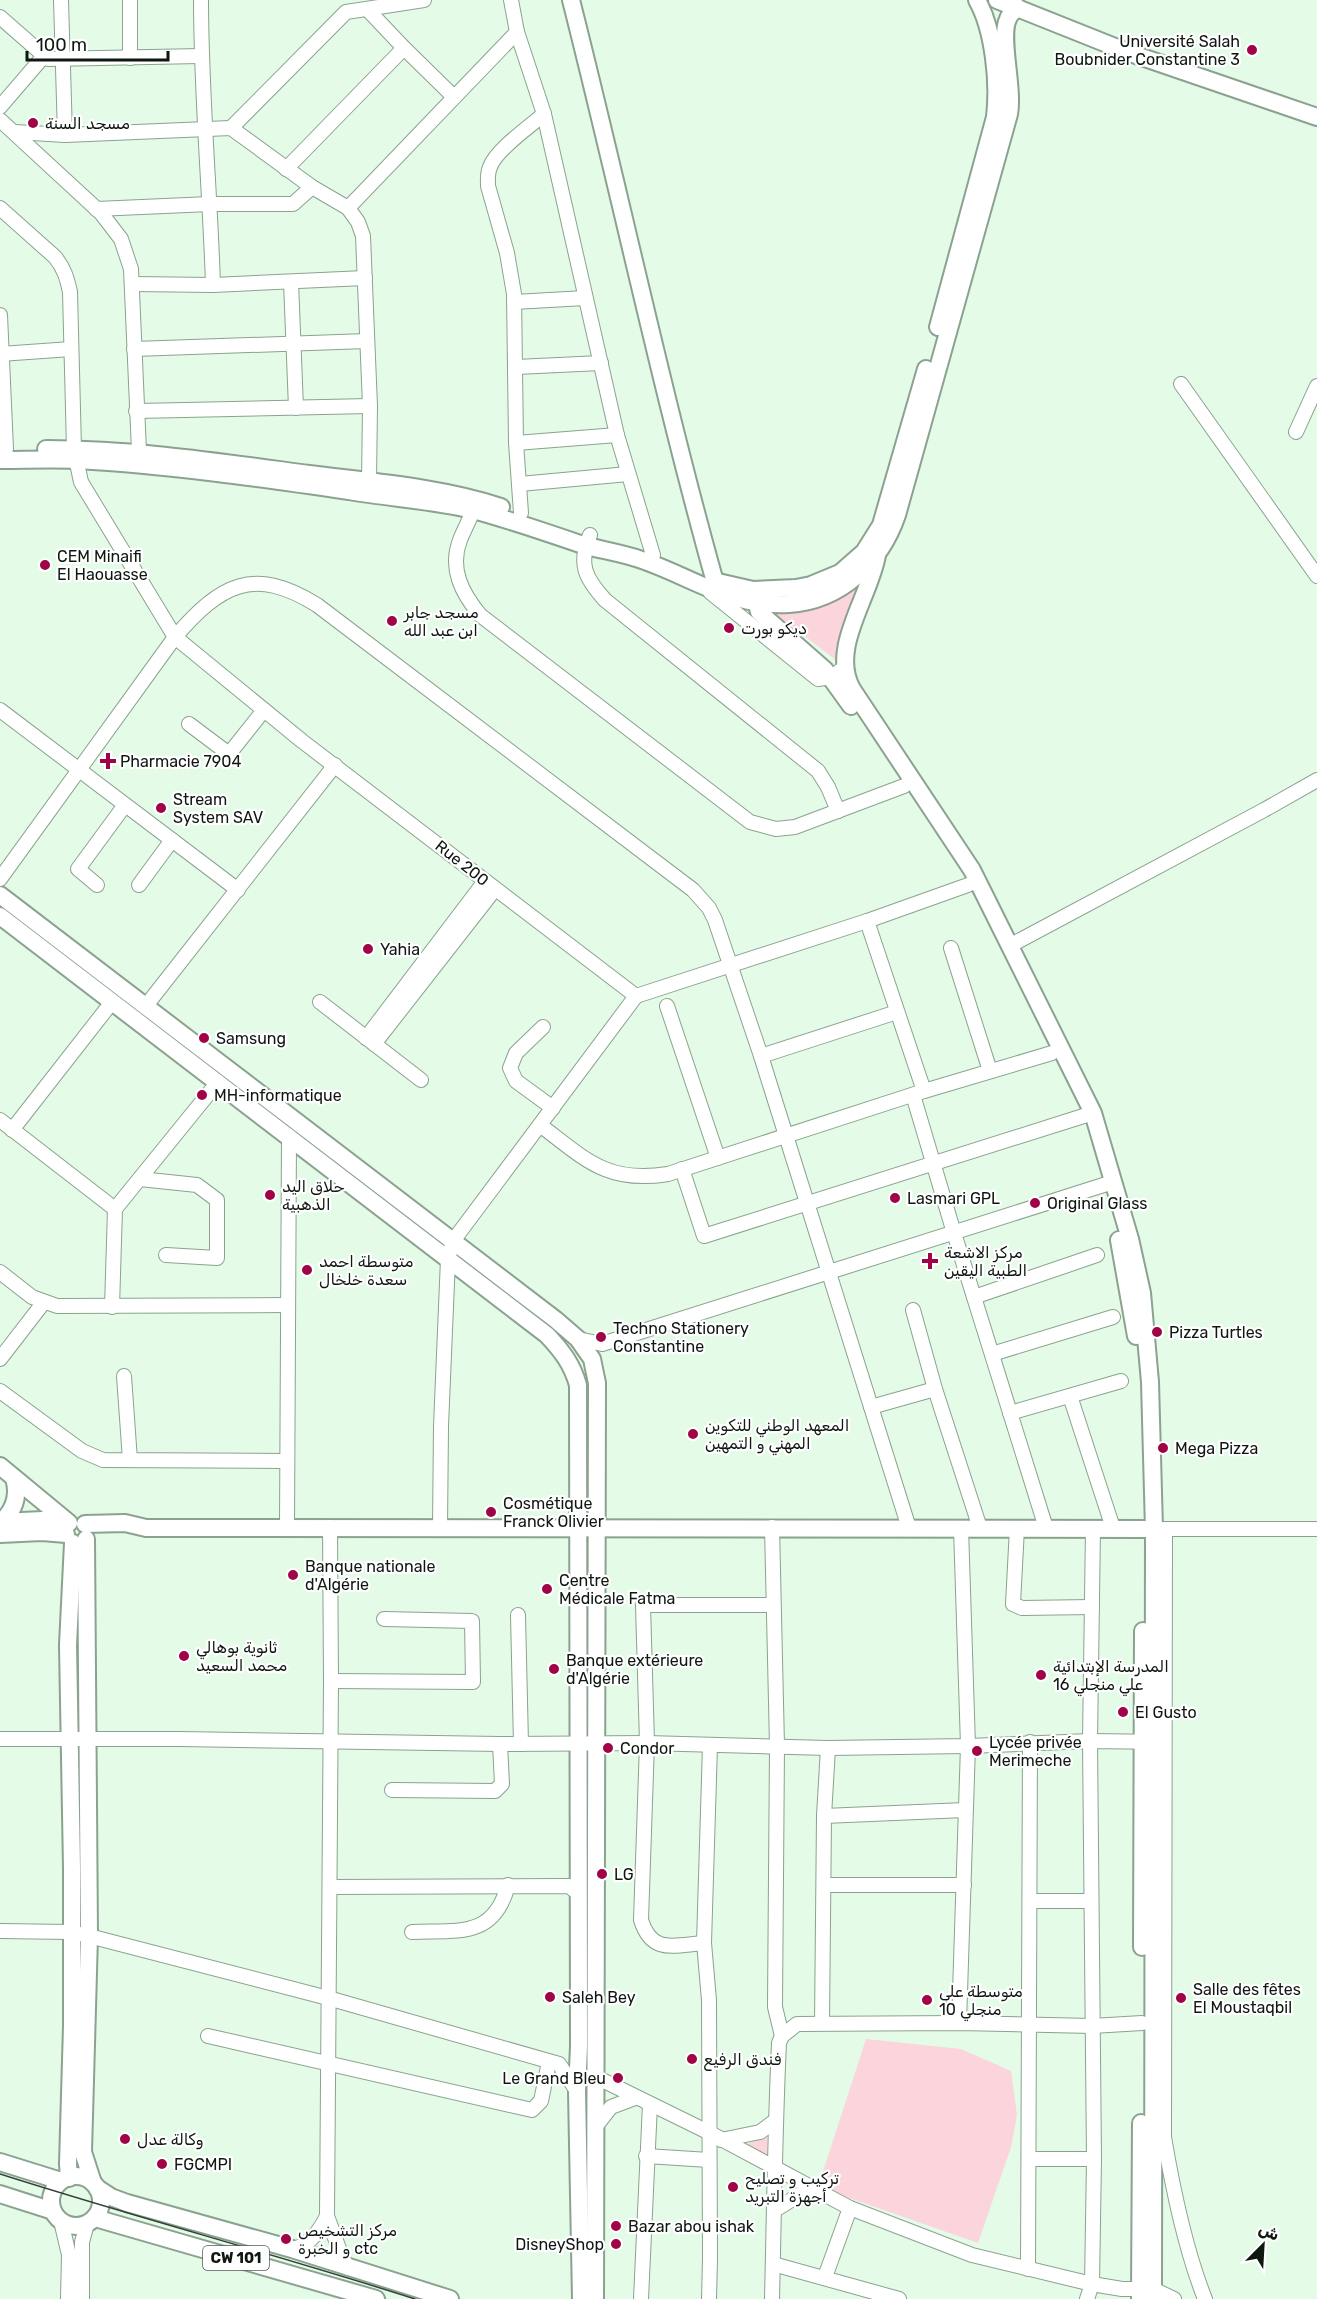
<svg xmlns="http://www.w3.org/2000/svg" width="1317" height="2299" font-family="Rubik,'Noto Sans Arabic',sans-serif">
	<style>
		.green { fill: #fcd4db }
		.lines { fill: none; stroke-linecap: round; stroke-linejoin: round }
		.minor-casing { stroke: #8ba290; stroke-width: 16 }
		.major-casing { stroke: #8ba290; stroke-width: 20 }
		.minor { stroke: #fff; stroke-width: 14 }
		.major { stroke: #fff; stroke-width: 16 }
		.tram { stroke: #343f36; stroke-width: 1.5 }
		.poi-dot { fill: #a00446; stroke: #fff; stroke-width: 2 }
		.labels { text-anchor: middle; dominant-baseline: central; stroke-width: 4.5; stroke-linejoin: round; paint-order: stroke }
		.shield { fill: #fff; stroke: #575d58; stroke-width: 1.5 }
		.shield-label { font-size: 15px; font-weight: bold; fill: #0f1711 }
		.poi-label { font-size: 16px; fill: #0f1711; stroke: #fff; text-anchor: start }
		.street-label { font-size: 16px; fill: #0f1711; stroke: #fff }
	</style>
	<rect width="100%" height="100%" fill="#e3fbe7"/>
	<g class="green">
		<path d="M863 583 839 658 836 660 773 612C812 611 830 602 863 583Z"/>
		<path d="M866 2039 961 2049 1011 2071 1017 2115 1011 2147 978 2243 818 2187Z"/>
		<path d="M767 2136 768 2159 742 2146Z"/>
	</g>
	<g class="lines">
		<defs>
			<g id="minor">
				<path d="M61 0 65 135"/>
				<path d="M130 0V58"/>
				<path d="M201 0C201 95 210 190 213 285"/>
				<path d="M511 0 517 32 544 114 617 435 653 555"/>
				<path d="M367 9 404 48 454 97"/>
				<path d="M0 17 48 59 201 56"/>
				<path d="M0 107 43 57"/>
				<path d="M0 120 101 213 121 239 131 269 139 451"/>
				<path d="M231 128 346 12 424 0"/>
				<path d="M15 132 65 135 231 128 312 187 348 208 358 222 363 236 370 406 369 482"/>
				<path d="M286 169 404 48"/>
				<path d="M0 208 55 257C64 268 67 278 70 292L74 449 81 482 175 637 302 741 636 996 867 921 968 885"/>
				<path d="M348 208 517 32"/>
				<path d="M96 209 210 204H293L312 187"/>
				<path d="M291 282 296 408"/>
				<path d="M133 284 213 285 365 278"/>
				<path d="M514 302 585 298"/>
				<path d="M0 315 6 449"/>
				<path d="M134 349 367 341"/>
				<path d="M0 354 71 349"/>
				<path d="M516 367 601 363"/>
				<path d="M1181 384 1317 576"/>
				<path d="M136 411 370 406"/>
				<path d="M1296 432 1317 386"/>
				<path d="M516 443 617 435"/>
				<path d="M520 484 628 474"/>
				<path d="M476 500C473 515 465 527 460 540 449 569 462 593 480 615L750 822 776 829 795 827 904 786"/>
				<path d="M521 513 516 443 514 294 507 253 488 186C488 180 487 174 490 167 496 150 529 127 544 114"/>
				<path d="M590 535C578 564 585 578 605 600L818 771 828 787 838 811"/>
				<path d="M710 592 818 679 831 677 844 668"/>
				<path d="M0 710 238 890"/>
				<path d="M189 724 229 754 264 710"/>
				<path d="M0 879 175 637C220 585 253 565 317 605L693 890 709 908 715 920 761 1056 909 1528"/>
				<path d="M97 885 78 869 125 805"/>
				<path d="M139 885 172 840"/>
				<path d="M867 921 924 1091"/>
				<path d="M1011 945 1264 810 1317 780"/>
				<path d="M951 948 990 1071"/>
				<path d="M320 1002 421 1080"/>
				<path d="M667 1006 718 1158"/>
				<path d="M145 1007 335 765"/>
				<path d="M543 1027 516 1053 510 1068 516 1081 553 1108"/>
				<path d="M366 1038 485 881"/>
				<path d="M374 1044 495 889"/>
				<path d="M761 1056 897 1012"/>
				<path d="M913 1095 954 1233 1046 1528"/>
				<path d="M0 1120 115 1209"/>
				<path d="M540 1125C585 1159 607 1184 668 1174L924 1091 1052 1053"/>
				<path d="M12 1130 112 1002"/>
				<path d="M682 1169 704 1236 1093 1113"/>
				<path d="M140 1179 197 1185 217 1200V1258L166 1255"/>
				<path d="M0 1272 32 1297 57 1306 287 1305"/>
				<path d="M974 1297 1097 1255"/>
				<path d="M112 1307 115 1209 218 1082"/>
				<path d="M913 1310 935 1389 980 1528"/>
				<path d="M578 1339 602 1344 1113 1182"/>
				<path d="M992 1354 1113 1317"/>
				<path d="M0 1359 44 1302"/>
				<path d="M124 1376 130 1460"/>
				<path d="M0 1391 82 1451 103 1460 286 1461"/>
				<path d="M1070 1396 1113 1528"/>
				<path d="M871 1407 935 1389"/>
				<path d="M1010 1413 1121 1381"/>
				<path d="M287 1527 289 1136"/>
				<path d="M772 1527 777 1746 775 2007 782 2036"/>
				<path d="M440 1528 441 1426 448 1259 453 1241 636 996"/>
				<path d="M1017 1528 1013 1604 1022 1608 1092 1607"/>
				<path d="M1157 1529H1317"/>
				<path d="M1165 1529 1164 2137C1173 2190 1185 2249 1205 2299"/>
				<path d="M518 1615 521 1744"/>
				<path d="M331 1681 473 1682 472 1621 384 1619"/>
				<path d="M0 1739H179L500 1744 647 1743 828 1748 968 1746 1090 1741 1164 1742"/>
				<path d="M392 1790 495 1791 502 1784 500 1744"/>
				<path d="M824 1816 965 1810"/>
				<path d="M825 1885H964"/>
				<path d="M330 1887 569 1886 579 1894"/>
				<path d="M1030 1901H1090"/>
				<path d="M0 1931 71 1932 89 1936 328 1998 559 2064 577 2091"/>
				<path d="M412 1932C457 1930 494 1939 508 1885"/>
				<path d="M704 1943C674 1945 652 1955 641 1920L647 1743 643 1605H773"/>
				<path d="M822 2023 824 1816 828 1748"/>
				<path d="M959 2023 968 1746 961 1528"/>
				<path d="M208 2036 532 2110 541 2101 549 2062"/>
				<path d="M596 2077 710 2133 850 2208 972 2255 1092 2284 1094 2159 1090 1741 1093 1528"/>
				<path d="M596 2126 611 2107 635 2098"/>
				<path d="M721 2140 760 2132 775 2121"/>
				<path d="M646 2156 709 2160"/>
				<path d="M1029 2159H1094"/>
				<path d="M775 2210 812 2187"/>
				<path d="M327 2216 331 1681 330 1527"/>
				<path d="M61 2221 69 2255 68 2299"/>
				<path d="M292 2249C309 2247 320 2230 327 2216L342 2257 348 2268"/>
				<path d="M773 2264 899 2299"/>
				<path d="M1028 2269 1030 1742"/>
				<path d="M825 2277 850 2208"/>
				<path d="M82 2299V2242L87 2224"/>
				<path d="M641 2299 650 2104"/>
				<path d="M709 2299 710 2259 709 2000 704 1943 710 1745"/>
				<path d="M772 2299C774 2214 775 2128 779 2043L782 2036 797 2024 959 2023 1092 2026 1142 2023"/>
				<path d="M1087 2299 1092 2284 1122 2289H1153L1174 2299"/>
			</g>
			<g id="major">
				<path d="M571 0C620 193 661 389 715 582L721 593"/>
				<path d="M997 0 1130 53 1317 117"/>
				<path d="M938 327 995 117C999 83 994 30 977 0"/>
				<path d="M46 449C135 449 220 462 309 474 372 482 441 487 501 507"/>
				<path d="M0 460C26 460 51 459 77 460 168 465 259 478 349 491 390 498 439 501 477 511 513 521 548 533 583 545 601 550 621 553 639 559 693 577 728 607 789 604 841 601 881 562 897 515L1009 114C1014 88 999 37 1008 19 1009 15 1014 11 1017 7"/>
				<path d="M877 555C870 597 829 648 852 689L972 870 1093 1113 1130 1239 1142 1293 1150 1382 1154 1529 1153 2299"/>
				<path d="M718 582 753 590 796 588 811 585 840 573 864 552 881 525 926 369"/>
				<path d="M753 590 759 612 825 670 851 706"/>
				<path d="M0 895 556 1320 578 1339 592 1359 597 1383 595 2299"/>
				<path d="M0 916 547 1335C562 1351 572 1364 578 1385L579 2046 577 2091 581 2299"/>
				<path d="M1119 1240 1136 1336"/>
				<path d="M0 1466 69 1523"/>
				<path d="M0 1522 43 1520 67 1524"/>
				<path d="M1 1522C15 1510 19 1495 14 1478"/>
				<path d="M85 1524 125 1523 146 1528 1154 1529"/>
				<path d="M0 1534 42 1532 66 1534"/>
				<path d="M86 1539 89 1936 83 2152 93 2183"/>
				<path d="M1142 1947 1143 1631"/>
				<path d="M0 2162 61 2181"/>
				<circle cx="76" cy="2201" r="25"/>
				<path d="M69 2178 68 2164 72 2026V1868L68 1645 73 1543"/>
				<path d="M97 2188 111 2197 127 2203 292 2249 450 2299"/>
				<path d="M0 2194 53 2211"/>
				<path d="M95 2218 376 2299"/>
				<path d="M1140 2299 1141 2123"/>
			</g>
		</defs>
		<use href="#minor" class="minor-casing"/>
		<use href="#major" class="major-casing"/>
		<use href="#minor" class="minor"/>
		<use href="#major" class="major"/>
		<path class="tram" d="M0 2174C138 2218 278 2255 415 2299"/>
	</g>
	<g class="poi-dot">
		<circle cx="1252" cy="50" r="6"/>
		<circle cx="33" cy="123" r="6"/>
		<circle cx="45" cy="565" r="6"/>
		<circle cx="392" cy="621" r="6"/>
		<circle cx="729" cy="628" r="6"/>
		<path d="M105 752h6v6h6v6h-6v6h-6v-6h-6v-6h6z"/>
		<circle cx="161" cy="808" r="6"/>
		<circle cx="368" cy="949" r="6"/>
		<circle cx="204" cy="1038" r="6"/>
		<circle cx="202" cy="1095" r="6"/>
		<circle cx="270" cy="1195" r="6"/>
		<circle cx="895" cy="1198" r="6"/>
		<circle cx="1035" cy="1203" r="6"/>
		<path d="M927 1252h6v6h6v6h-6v6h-6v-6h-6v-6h6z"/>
		<circle cx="307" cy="1270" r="6"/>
		<circle cx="1157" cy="1332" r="6"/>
		<circle cx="601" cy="1337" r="6"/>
		<circle cx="693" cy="1434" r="6"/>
		<circle cx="1163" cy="1448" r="6"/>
		<circle cx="491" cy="1512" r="6"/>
		<circle cx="293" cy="1575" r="6"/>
		<circle cx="547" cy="1589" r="6"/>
		<circle cx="184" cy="1656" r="6"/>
		<circle cx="554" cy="1669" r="6"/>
		<circle cx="1041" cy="1675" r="6"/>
		<circle cx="1123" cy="1712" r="6"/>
		<circle cx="608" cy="1748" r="6"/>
		<circle cx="977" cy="1751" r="6"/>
		<circle cx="602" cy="1874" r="6"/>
		<circle cx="550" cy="1997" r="6"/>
		<circle cx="1181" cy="1998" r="6"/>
		<circle cx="927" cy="2000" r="6"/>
		<circle cx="692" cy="2059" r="6"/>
		<circle cx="618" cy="2078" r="6"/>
		<circle cx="125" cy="2139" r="6"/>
		<circle cx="162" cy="2164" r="6"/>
		<circle cx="733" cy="2187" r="6"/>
		<circle cx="616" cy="2226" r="6"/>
		<circle cx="286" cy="2239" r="6"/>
		<circle cx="616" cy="2244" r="6"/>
	</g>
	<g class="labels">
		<rect class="shield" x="203" y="2246" width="66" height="24" rx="4.5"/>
		<g class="shield-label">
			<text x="236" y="2258">CW 101</text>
		</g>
		<g class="poi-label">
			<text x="1240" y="41" text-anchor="end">Université Salah<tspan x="1240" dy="18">Boubnider Constantine 3</tspan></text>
			<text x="45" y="123">مسجد السنة</text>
			<text x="57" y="556">CEM Minaifi<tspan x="57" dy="18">El Haouasse</tspan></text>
			<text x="404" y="612">مسجد جابر<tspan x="404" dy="18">ابن عبد الله</tspan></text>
			<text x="741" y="628">ديكو بورت</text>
			<text x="120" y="761">Pharmacie 7904</text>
			<text x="173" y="799">Stream<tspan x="173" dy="18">System SAV</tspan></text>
			<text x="380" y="949">Yahia</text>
			<text x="216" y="1038">Samsung</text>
			<text x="214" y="1095">MH-informatique</text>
			<text x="282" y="1186">حلاق اليد<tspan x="282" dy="18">الذهبية</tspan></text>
			<text x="907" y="1198">Lasmari GPL</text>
			<text x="1047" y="1203">Original Glass</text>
			<text x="944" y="1252">مركز الاشعة<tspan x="944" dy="18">الطبية اليقين</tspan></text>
			<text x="319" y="1261">متوسطة احمد<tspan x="319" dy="18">سعدة خلخال</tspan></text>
			<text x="613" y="1328">Techno Stationery<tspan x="613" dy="18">Constantine</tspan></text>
			<text x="1169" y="1332">Pizza Turtles</text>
			<text x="705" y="1425">المعهد الوطني للتكوين<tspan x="705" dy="18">المهني و التمهين</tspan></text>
			<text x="1175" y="1448">Mega Pizza</text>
			<text x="503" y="1503">Cosmétique<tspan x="503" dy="18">Franck Olivier</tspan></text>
			<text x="305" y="1566">Banque nationale<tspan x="305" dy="18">d'Algérie</tspan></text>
			<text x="559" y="1580">Centre<tspan x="559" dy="18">Médicale Fatma</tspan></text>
			<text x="196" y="1647">ثانوية بوهالي<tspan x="196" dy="18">محمد السعيد</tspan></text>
			<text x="566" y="1660">Banque extérieure<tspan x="566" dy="18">d'Algérie</tspan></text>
			<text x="1053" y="1666">المدرسة الإبتدائية<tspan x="1053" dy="18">علي منجلي 16</tspan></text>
			<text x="1135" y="1712">El Gusto</text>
			<text x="989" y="1742">Lycée privée<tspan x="989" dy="18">Merimeche</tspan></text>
			<text x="620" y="1748">Condor</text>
			<text x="614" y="1874">LG</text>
			<text x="1193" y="1989">Salle des fêtes<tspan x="1193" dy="18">El Moustaqbil</tspan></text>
			<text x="939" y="1991">متوسطة علي<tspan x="939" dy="18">منجلي 10</tspan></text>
			<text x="562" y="1997">Saleh Bey</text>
			<text x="704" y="2059">فندق الرفيع</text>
			<text x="606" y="2078" text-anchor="end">Le Grand Bleu</text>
			<text x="137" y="2139">وكالة عدل</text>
			<text x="174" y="2164">FGCMPI</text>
			<text x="745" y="2178">تركيب و تصليح<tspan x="745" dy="18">أجهزة التبريد</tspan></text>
			<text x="628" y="2226">Bazar abou ishak</text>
			<text x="298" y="2230">مركز التشخيص<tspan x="298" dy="18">و الخبرة ctc</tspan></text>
			<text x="604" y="2244" text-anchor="end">DisneyShop</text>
		</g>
		<g class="street-label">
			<text transform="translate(462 863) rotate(38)">Rue 200</text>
		</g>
	</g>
	<g transform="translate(1263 2245) rotate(24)" stroke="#ffffff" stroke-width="4.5" paint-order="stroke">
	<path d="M0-4.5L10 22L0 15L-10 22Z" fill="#0f1711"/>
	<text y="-9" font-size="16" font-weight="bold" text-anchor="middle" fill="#0f1711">ش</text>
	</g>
	<path d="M27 51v9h141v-9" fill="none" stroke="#0f1711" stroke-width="3"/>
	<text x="36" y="51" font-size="18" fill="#0f1711" stroke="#ffffff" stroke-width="4.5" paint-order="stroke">100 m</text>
</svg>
